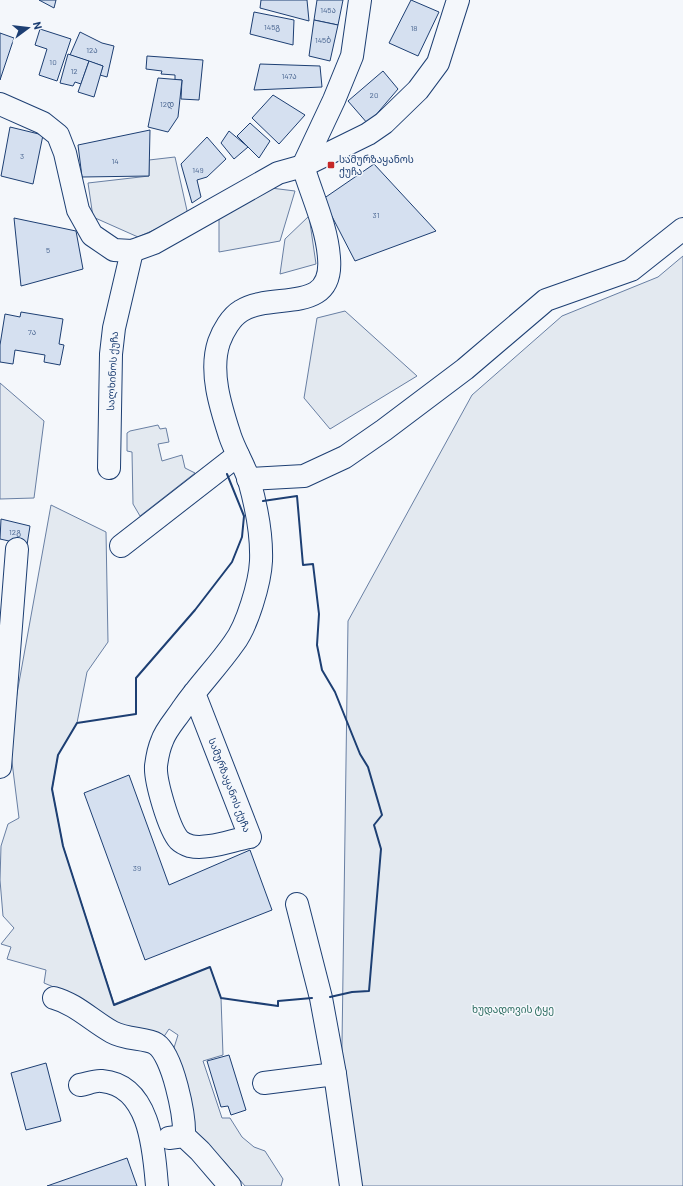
<svg xmlns="http://www.w3.org/2000/svg" width="683" height="1186" font-family="Barlow,'Noto Sans Georgian',sans-serif">
	<style>
		.green { fill: #e3e9f0; stroke: #687fa3 }
		.building { fill: #d5e0f0; stroke: #1d3f73 }
		.lines { fill: none; stroke-linecap: round; stroke-linejoin: round }
		.minor-casing { stroke: #1d3f73; stroke-width: 24 }
		.minor { stroke: #f4f7fb; stroke-width: 22 }
		.wall { stroke: #1d3f73; stroke-width: 2 }
		.poi-dot { fill: #c62828; stroke: #f4f7fb; stroke-width: 1.5 }
		.labels { text-anchor: middle; dominant-baseline: central; stroke-width: 3; stroke-linejoin: round; paint-order: stroke }
		.number-label { font-size: 8px; fill: #4b6792 }
		.poi-label { font-size: 10px; fill: #1d3f73; stroke: #f4f7fb; text-anchor: start }
		.street-label { font-size: 10px; fill: #1d3f73; stroke: #f4f7fb }
		.park-label { font-size: 10px; fill: #2c6c60; stroke: #f4f7fb }
	</style>
	<rect width="100%" height="100%" fill="#f4f7fb"/>
	<g class="green">
		<path d="M175 157 188 215 138 237 93 217 88 183 149 176V160Z"/>
		<path d="M263 187 295 191 280 241 219 252V215Z"/>
		<path d="M309 216 316 264 280 274 285 239Z"/>
		<path d="M683 256V1186H340L348 621 472 395 562 316 658 277Z"/>
		<path d="M345 311 417 376 330 429 304 398 317 318Z"/>
		<path d="M0 383 44 421 34 498 0 499Z"/>
		<path d="M158 425 160 429 166 428 169 442 158 444 162 461 182 455 185 468 195 473 140 516 133 504 132 452 127 451V433L130 431Z"/>
		<path d="M51 505 106 532 108 642 87 672 77 723 58 755 52 789 63 846 114 1004 210 967 221 998 223 1055 203 1061 222 1118H230L242 1137 254 1147 265 1151 283 1179 281 1186H245L224 1161 194 1135 172 1054 178 1035 169 1029 163 1038 105 1020 83 999 44 983 46 970 7 959 11 947 1 944 14 928 3 916 0 880 1 846 8 824 19 818 9 738Z"/>
	</g>
	<g class="building">
		<path d="M39 0H56L54 8Z"/>
		<path d="M261 0H307L309 21 260 8Z"/>
		<path d="M317 0H343L338 25 314 20Z"/>
		<path d="M411 0 439 12 418 56 389 43Z"/>
		<path d="M254 12 294 20 293 45 250 34Z"/>
		<path d="M314 20 338 25 330 61 309 56Z"/>
		<path d="M40 29 71 39 57 81 39 75 47 49 35 45Z"/>
		<path d="M80 32 102 43 114 46 107 77 100 75 103 66 70 55Z"/>
		<path d="M0 33 14 38 0 80Z"/>
		<path d="M68 54 89 61 81 84 75 82 73 86 60 83Z"/>
		<path d="M147 56 203 60 199 100 181 99 182 80H175V75L161 74 162 71 146 69Z"/>
		<path d="M89 61 103 66 94 97 78 92Z"/>
		<path d="M260 64 320 66 322 87 254 90Z"/>
		<path d="M383 71 398 89 368 124 348 101Z"/>
		<path d="M158 78 182 80 178 117 168 132 148 127Z"/>
		<path d="M273 95 305 115 279 144 252 118Z"/>
		<path d="M250 123 270 141 259 158 237 136Z"/>
		<path d="M10 127 43 135 33 184 1 176Z"/>
		<path d="M150 130 149 176 82 177 78 145Z"/>
		<path d="M229 131 248 147 234 159 221 143Z"/>
		<path d="M207 137 226 159 207 177 197 180 201 197 192 203 181 164Z"/>
		<path d="M374 164 436 231 355 261 323 199Z"/>
		<path d="M14 218 76 231 83 269 21 286Z"/>
		<path d="M21 312 63 319 59 344 64 345 60 365 44 362 45 355 15 350 13 364 0 362V345L5 314 20 317Z"/>
		<path d="M1 519 30 526 27 545 0 539Z"/>
		<path d="M129 775 169 885 250 850 272 910 145 960 84 793Z"/>
		<path d="M229 1055 246 1110 231 1115 228 1106 221 1107 207 1061Z"/>
		<path d="M46 1063 61 1121 26 1130 11 1073Z"/>
		<path d="M127 1158 137 1186H47Z"/>
	</g>
	<g class="lines">
		<defs>
			<g id="minor">
				<path d="M0 104 43 123 58 135 65 153 78 210 92 235 114 250 132 251 154 243 278 173 303 166 368 134 384 123 418 90 438 63 458 0"/>
				<path d="M303 166 334 100 352 56 360 0"/>
				<path d="M109 468 111 354 114 328 132 251"/>
				<path d="M248 479 304 476 345 457 384 430 465 369 546 300 631 270 683 229"/>
				<path d="M121 546 238 455"/>
				<path d="M194 693 250 837C232 840 208 850 190 846 187 845 181 842 179 840 169 829 155 781 156 766 157 758 159 748 162 741 166 729 177 718 183 708 199 685 218 666 234 643 247 626 260 583 261 561 262 535 256 505 249 480 244 465 235 451 230 436 221 408 209 372 219 342 223 331 231 317 241 311 272 291 334 316 329 258 327 227 312 196 303 166"/>
				<path d="M0 767 17 549"/>
				<path d="M297 904 321 998 335 1074"/>
				<path d="M54 998C76 1004 92 1021 112 1032 126 1040 147 1038 156 1044 173 1055 185 1116 184 1136"/>
				<path d="M264 1083 335 1074 351 1186"/>
				<path d="M80 1085C87 1084 95 1080 102 1081 150 1085 154 1150 157 1186"/>
				<path d="M169 1138 184 1136 200 1151 230 1186"/>
			</g>
		</defs>
		<use href="#minor" class="minor-casing"/>
		<use href="#minor" class="minor"/>
		<g class="wall">
			<path d="M227 474 244 516 242 537 232 562 195 610 136 678V714L77 723 58 755 52 789 63 846 114 1005 210 967 221 998 278 1006V1001L312 998"/>
			<path d="M263 501 297 496 303 565 313 564 319 614 317 645 322 670 335 692 360 754 368 767 382 815 374 825 381 849 369 991 352 992 330 997"/>
		</g>
	</g>
	<rect class="poi-dot" x="327" y="161" width="8" height="8" rx="2"/>
	<g class="labels">
		<g class="number-label">
			<text x="328" y="10">145ა</text>
			<text x="272" y="27">145გ</text>
			<text x="414" y="28">18</text>
			<text x="323" y="40">145ბ</text>
			<text x="92" y="50">12ა</text>
			<text x="53" y="62">10</text>
			<text x="74" y="71">12</text>
			<text x="289" y="76">147ა</text>
			<text x="374" y="95">20</text>
			<text x="167" y="104">12დ</text>
			<text x="22" y="156">3</text>
			<text x="115" y="161">14</text>
			<text x="198" y="170">149</text>
			<text x="376" y="215">31</text>
			<text x="48" y="250">5</text>
			<text x="32" y="332">7ა</text>
			<text x="15" y="532">12გ</text>
			<text x="137" y="868">39</text>
		</g>
		<g class="poi-label">
			<text x="339" y="159">სამურზაყანოს<tspan x="339" dy="12">ქუჩა</tspan></text>
		</g>
		<g class="street-label">
			<text transform="translate(112 371) rotate(-87)">სალხინოს ქუჩა</text>
			<text transform="translate(230 785) rotate(69)">სამურზაყანოს ქუჩა</text>
		</g>
		<g class="park-label">
			<text x="513" y="1009">ხუდადოვის ტყე</text>
		</g>
	</g>
	<g transform="translate(28 28) rotate(75)" stroke="#f4f7fb" stroke-width="3" paint-order="stroke">
	<path d="M0-3L7 15L0 10L-7 15Z" fill="#1d3f73"/>
	<text y="-6" font-size="11" font-weight="bold" text-anchor="middle" fill="#1d3f73">N</text>
	</g>
</svg>
